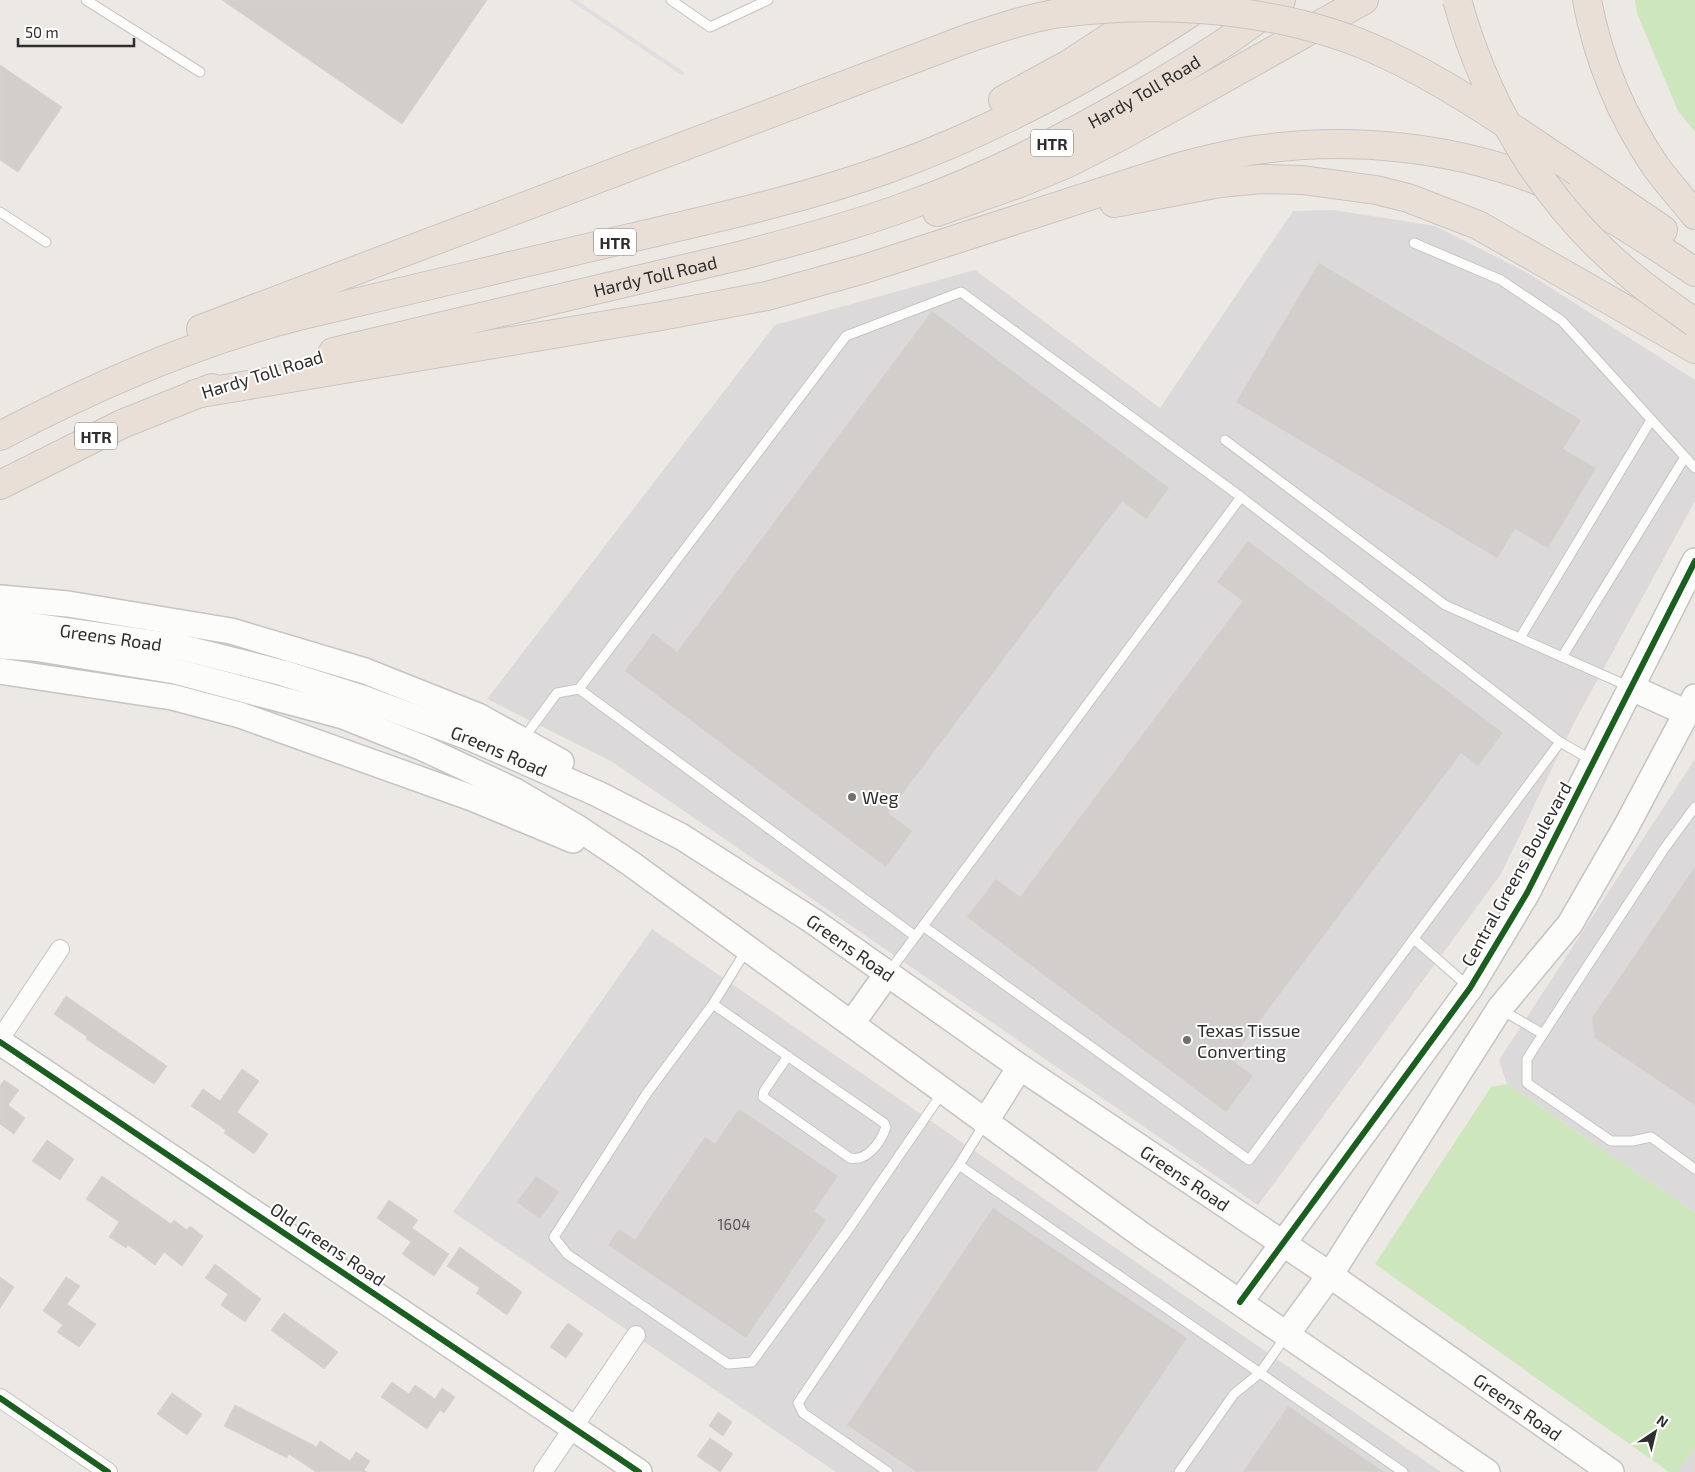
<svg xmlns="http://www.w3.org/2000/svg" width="1695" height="1472" font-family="'Exo 2',sans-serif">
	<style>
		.industrial { fill: #dcd9db }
		.green { fill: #cee6be }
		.building { fill: #d1cecb; stroke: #d7d4d0 }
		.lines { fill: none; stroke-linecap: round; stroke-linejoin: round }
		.lane-casing { stroke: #c5c4c5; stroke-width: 11 }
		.street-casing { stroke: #c5c4c5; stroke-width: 20 }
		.secondary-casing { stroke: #c5c4c5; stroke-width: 28 }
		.highway-casing { stroke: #c6c5c4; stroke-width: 30 }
		.lane { stroke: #fcfcfb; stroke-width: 9 }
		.street { stroke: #fcfcfb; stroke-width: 18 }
		.secondary { stroke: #fcfcfb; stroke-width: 25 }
		.highway { stroke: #eadfd6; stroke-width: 28 }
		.rail { stroke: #dfdfe1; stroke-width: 4 }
		.highway-bridge-casing { stroke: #c6c5c4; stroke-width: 30; stroke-linecap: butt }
		.highway-bridge { stroke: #eadfd6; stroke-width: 28 }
		.cycleway-casing { stroke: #fff; stroke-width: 9 }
		.cycleway { stroke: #1b5e20; stroke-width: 6 }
		.poi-dot { fill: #706f6e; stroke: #fff; stroke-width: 2 }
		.labels { text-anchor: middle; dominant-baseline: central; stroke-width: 4; stroke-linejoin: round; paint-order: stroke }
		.number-label { font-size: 15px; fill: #585857 }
		.shield { fill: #fff; stroke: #6d6d6d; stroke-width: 1 }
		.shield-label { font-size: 16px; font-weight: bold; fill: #2e2e2e }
		.street-label { font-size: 18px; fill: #2e2e2e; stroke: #fff }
		.poi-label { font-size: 18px; fill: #2e2e2e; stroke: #fff; text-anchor: start }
	</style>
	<rect width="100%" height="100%" fill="#ece8e4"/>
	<g class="industrial">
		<path d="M1334 210 1435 226 1526 272 1695 380V501L1575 721 1501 874 1258 1205 611 761 487 699 775 325 975 270 1160 408 1293 211Z"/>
		<path d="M1695 759V1212L1507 1084 1499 1060Z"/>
		<path d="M652 929 1441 1472H836L453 1212Z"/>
		<path d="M1695 1450V1472H1677Z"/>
	</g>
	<g class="green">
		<path d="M1635 0H1695V132L1678 111 1637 13Z"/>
		<path d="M1507 1084 1695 1212V1450L1677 1472H1669L1375 1264 1491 1087Z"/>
	</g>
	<g class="building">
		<path d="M222 0H487L402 124Z"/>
		<path d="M0 65 62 107 18 172 0 160Z"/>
		<path d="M1319 263 1581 420 1563 449 1596 468 1548 548 1515 529 1497 558 1236 402Z"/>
		<path d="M932 311 1169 488 1146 519 1122 501 888 813 912 831 886 867 625 671 653 633 677 652Z"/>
		<path d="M1248 541 1503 733 1478 766 1461 753 1231 1059 1253 1076 1226 1112 967 917 996 879 1020 897 1243 601 1217 582Z"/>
		<path d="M1695 867V1105L1595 1038 1592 1018Z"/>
		<path d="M66 996 167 1066 154 1084 86 1039 87 1037 54 1014Z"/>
		<path d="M242 1069 259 1081 237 1112 268 1134 254 1154 224 1133 226 1130 191 1106 203 1089 220 1101Z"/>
		<path d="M4 1080 19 1090 8 1105 25 1118 14 1134 0 1124V1086Z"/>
		<path d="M739 1109 838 1176 814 1211 826 1220 746 1338 608 1245 619 1229 635 1240 705 1137 715 1144Z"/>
		<path d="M47 1140 74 1159 60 1180 32 1161Z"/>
		<path d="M102 1176 171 1224 174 1220 187 1230 190 1226 203 1236 182 1266 164 1252 155 1265 128 1245 126 1248 109 1237 119 1222 86 1199Z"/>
		<path d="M536 1176 559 1192 540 1219 517 1202Z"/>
		<path d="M389 1200 418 1220 412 1228 449 1254 434 1276 402 1254 411 1242 377 1218Z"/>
		<path d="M993 1208 1187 1338 1096 1472H917L847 1425Z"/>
		<path d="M460 1247 522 1292 507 1315 476 1293 480 1288 447 1266Z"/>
		<path d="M215 1264 261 1299 245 1322 221 1305 228 1294 205 1278Z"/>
		<path d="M0 1277 14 1287 0 1308Z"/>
		<path d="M66 1277 80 1286 67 1304 96 1324 79 1347 57 1332 63 1325 43 1311Z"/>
		<path d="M284 1313 338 1352 324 1369 271 1330Z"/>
		<path d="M568 1323 583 1334 566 1358 550 1347Z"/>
		<path d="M392 1382 409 1394 415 1385 435 1399 442 1388 455 1397 444 1413 440 1410 427 1429 381 1397Z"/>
		<path d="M172 1393 202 1414 187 1435 157 1414Z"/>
		<path d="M235 1405 317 1447 320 1441 350 1461 356 1452 370 1461 364 1470 367 1472H316L289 1454 287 1458 224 1426Z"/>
		<path d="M1288 1406 1384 1472H1243Z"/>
		<path d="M718 1412 732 1422 723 1436 709 1426Z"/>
		<path d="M710 1438 733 1454 720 1472 697 1456Z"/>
	</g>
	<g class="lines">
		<defs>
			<g id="lane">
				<path d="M86 0 200 72"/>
				<path d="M671 0 710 27 768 0"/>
				<path d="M0 212 46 242"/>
				<path d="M1414 243 1501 280 1562 321 1695 468"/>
				<path d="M1225 440 1445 605 1630 687"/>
				<path d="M1520 638 1651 420"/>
				<path d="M1562 657 1685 457"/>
				<path d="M523 739 557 693 579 689"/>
				<path d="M1560 742 1593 761"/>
				<path d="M923 926 1249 1160 1560 742 1241 497"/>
				<path d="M1414 939 1468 986"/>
				<path d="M747 949 713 1004 647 1093 554 1237 567 1254 728 1364 752 1362 846 1233 942 1093"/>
				<path d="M889 972 923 926 1241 497 961 292 846 336 579 689 915 936"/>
				<path d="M713 1004C770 1044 827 1084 884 1123L886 1127C881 1142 867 1162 850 1158L763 1097 764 1091 788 1056"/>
				<path d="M1500 1009 1543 1034 1664 849 1695 807"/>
				<path d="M1543 1034 1527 1059V1083L1611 1141H1632L1651 1137 1695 1169"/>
				<path d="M985 1123 959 1165 1260 1373 1234 1394 1179 1472"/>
				<path d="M1286 1336 1260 1373 1403 1472"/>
				<path d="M888 1472 803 1413 798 1403 959 1165"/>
			</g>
			<g id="street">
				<path d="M0 1039 60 949"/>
				<path d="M0 1398 108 1472"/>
				<path d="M543 1472 636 1335"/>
			</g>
			<g id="secondary">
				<path d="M0 598 68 604 231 631 365 671 478 716 561 762"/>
				<path id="s1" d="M0 621 180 647 283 673 365 699 471 738 598 794 682 837 813 921 1020 1067 1330 1275 1611 1472"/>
				<path d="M0 646 34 648 175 671 343 716 423 748 515 791 578 828 630 863 1143 1236 1487 1472"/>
				<path d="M0 671 172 697 240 715 472 798 573 840"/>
				<path d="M1632 688 1687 713"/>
				<path d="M852 1023 887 974"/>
				<path d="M0 1042 639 1472"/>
				<path d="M985 1122 1020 1067"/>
				<path d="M1240 1302 1470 988 1527 893 1695 561"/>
				<path d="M1286 1335 1330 1275 1500 1008 1570 924 1627 825 1695 697"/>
			</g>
			<g id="highway">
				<path d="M1587 0C1598 59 1622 117 1656 167 1668 183 1682 199 1695 215"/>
				<path d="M1003 100 1069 64 1165 1"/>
				<path d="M1578 172 1663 230"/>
				<path d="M1114 203 1220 183 1261 179 1302 180 1376 190 1408 198 1478 225 1695 349"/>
				<path d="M937 212 1020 183 1066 164 1119 137 1364 0"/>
				<path d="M201 329 969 38"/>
				<path id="s2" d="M333 352 743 255C799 240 856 225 910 205 993 175 1071 135 1146 91 1192 64 1240 35 1281 0"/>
				<path d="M195 394 661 316 767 296 864 269 1179 167C1207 160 1235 152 1264 149 1353 137 1450 147 1534 179 1591 202 1644 238 1695 272"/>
				<path d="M0 436C95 386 203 339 307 314 415 289 522 263 630 238 716 218 803 199 887 169 1002 128 1107 69 1208 1"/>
				<path d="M0 485 122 424 212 388"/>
			</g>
		</defs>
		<use href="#lane" class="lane-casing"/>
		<use href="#street" class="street-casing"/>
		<use href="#secondary" class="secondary-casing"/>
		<use href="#highway" class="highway-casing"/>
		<use href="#lane" class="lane"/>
		<use href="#street" class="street"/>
		<use href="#secondary" class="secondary"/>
		<use href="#highway" class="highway"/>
		<path class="rail" d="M573 0 682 73"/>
		<defs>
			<g id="highway-bridge">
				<path d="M1457 0C1487 108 1545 206 1634 278 1653 294 1675 308 1695 323"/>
				<path d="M969 38C999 28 1029 18 1060 13 1166 0 1288 8 1385 54 1454 86 1516 131 1578 172"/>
			</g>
		</defs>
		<use href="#highway-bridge" class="highway-bridge-casing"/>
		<use href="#highway-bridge" class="highway-bridge"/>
		<defs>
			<g id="cycleway">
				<path d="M0 1042 639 1472"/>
				<path d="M1240 1302 1470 988 1527 893 1695 561"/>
				<path d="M0 1398 108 1472"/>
			</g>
		</defs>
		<use href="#cycleway" class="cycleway-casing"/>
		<use href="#cycleway" class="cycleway"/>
	</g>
	<g class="poi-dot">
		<circle cx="852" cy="797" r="5"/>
		<circle cx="1187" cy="1040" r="5"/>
	</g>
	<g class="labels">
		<g class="number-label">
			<text x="734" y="1224">1604</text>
		</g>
		<g class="shield">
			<rect x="1031" y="129.5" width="42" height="27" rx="4"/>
			<rect x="594" y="228.5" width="42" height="27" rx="4"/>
			<rect x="75" y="422.5" width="42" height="27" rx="4"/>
		</g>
		<g class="shield-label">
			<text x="1052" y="143">HTR</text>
			<text x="615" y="242">HTR</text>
			<text x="96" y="436">HTR</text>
		</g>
		<g class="street-label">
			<text stroke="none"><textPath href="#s2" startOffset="856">Hardy Toll Road</textPath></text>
			<text stroke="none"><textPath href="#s2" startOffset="331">Hardy Toll Road</textPath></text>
			<text transform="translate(262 374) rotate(-17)">Hardy Toll Road</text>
			<text stroke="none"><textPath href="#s1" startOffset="112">Greens Road</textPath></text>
			<text stroke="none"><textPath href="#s1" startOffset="518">Greens Road</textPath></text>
			<text transform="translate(1516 874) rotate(-61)">Central Greens Boulevard</text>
			<text stroke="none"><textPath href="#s1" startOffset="922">Greens Road</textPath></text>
			<text stroke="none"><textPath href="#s1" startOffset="1328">Greens Road</textPath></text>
			<text transform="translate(328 1244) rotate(34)">Old Greens Road</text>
			<text stroke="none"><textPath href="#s1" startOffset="1732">Greens Road</textPath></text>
		</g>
		<g class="poi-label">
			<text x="862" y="797">Weg</text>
			<text x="1197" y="1030">Texas Tissue<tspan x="1197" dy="21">Converting</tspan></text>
		</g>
	</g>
	<g transform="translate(1655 1432) rotate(35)" stroke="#ffffff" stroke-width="4" paint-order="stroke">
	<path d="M0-4L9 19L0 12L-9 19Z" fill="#2e2e2e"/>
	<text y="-8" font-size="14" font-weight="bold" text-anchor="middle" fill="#2e2e2e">N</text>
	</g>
	<path d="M18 38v8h116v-8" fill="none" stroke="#2e2e2e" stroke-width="2.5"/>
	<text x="25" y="38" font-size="15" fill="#2e2e2e" stroke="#ffffff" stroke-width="4" paint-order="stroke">50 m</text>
</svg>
